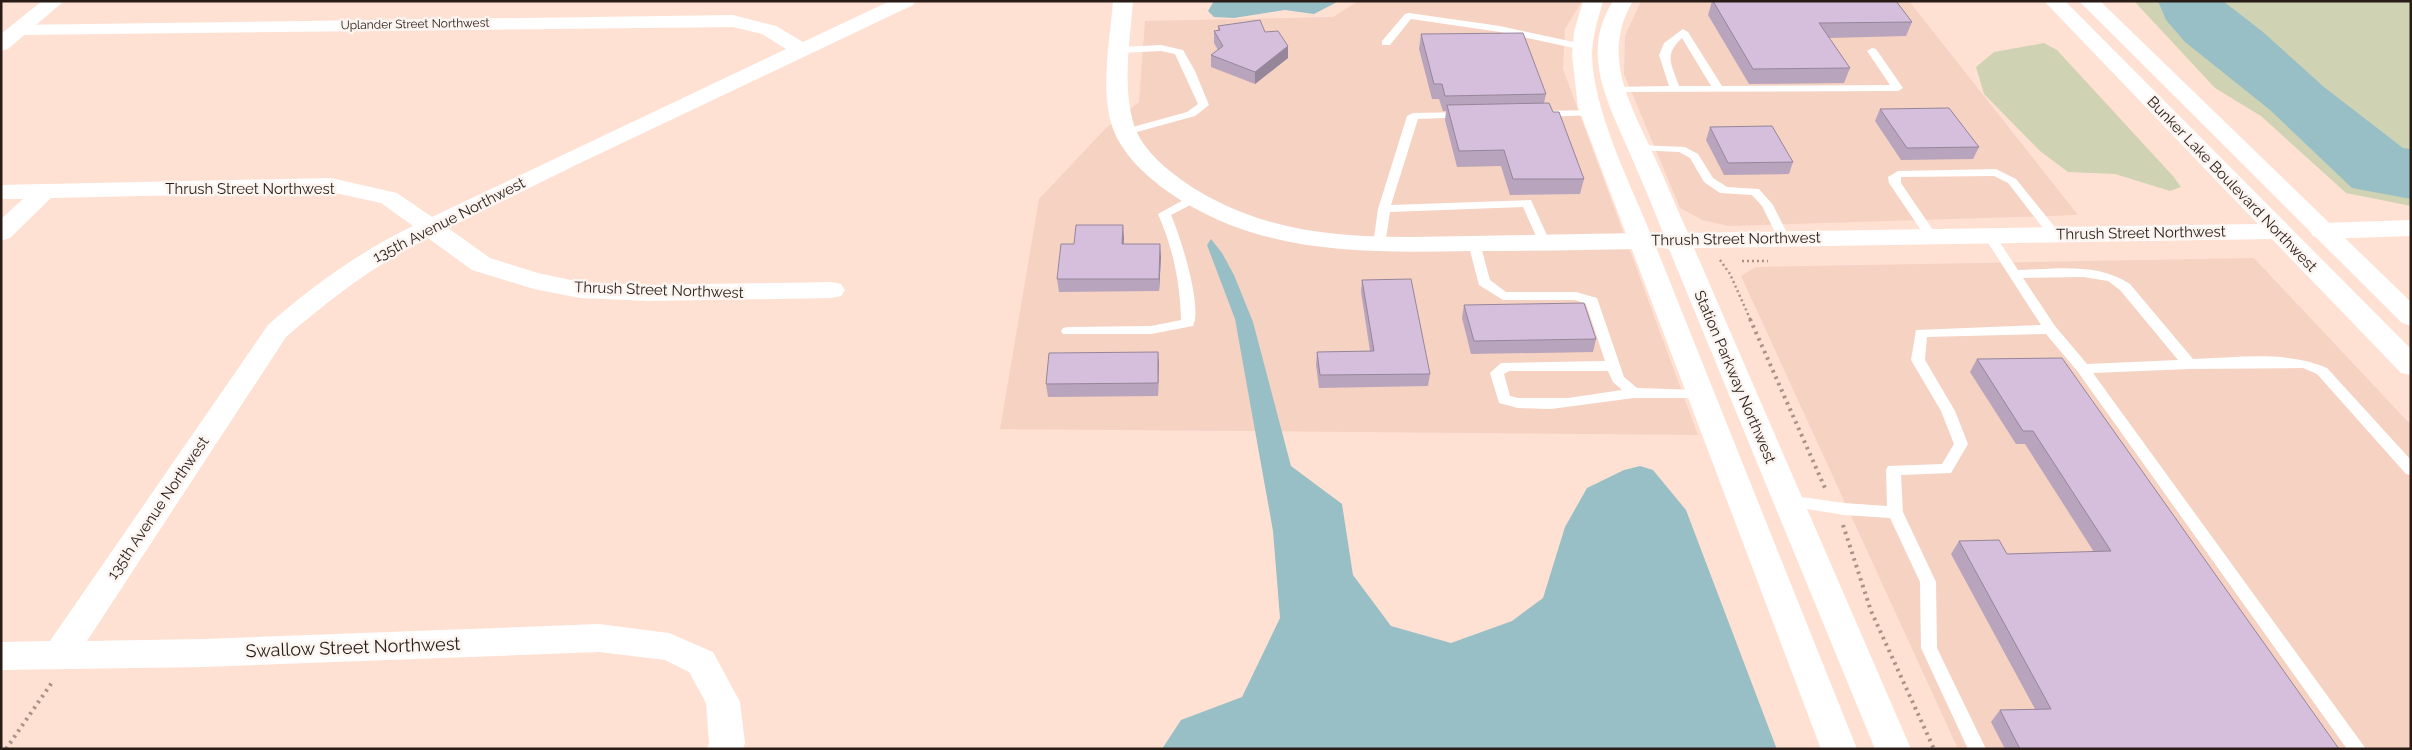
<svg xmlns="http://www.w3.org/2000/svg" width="2412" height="750" font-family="Raleway,sans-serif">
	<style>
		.built { fill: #f6d2c2 }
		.green { fill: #d0d3b3 }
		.water { fill: #98bfc5 }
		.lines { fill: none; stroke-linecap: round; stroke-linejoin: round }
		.path-far1 { stroke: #a99288; stroke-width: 2.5; stroke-dasharray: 2 3; stroke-linecap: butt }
		.path { stroke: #a99288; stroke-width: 4; stroke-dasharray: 2.5 4.5; stroke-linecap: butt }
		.lane { fill: #fff; fill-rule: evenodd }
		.street { fill: #fff; fill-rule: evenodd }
		.secondary { fill: #fff; fill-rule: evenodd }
		.wall { fill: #b8a4bd }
		.shaded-wall { fill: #96869a }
		.building { fill: #d6bfdc; stroke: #96869a }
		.labels { text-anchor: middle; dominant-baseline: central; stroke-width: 5; stroke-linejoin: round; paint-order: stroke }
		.far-street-label { font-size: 12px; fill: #291c16; stroke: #fbf4f0 }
		.street-label { font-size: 15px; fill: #291c16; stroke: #fbf4f0 }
		.near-street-label { font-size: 18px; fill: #291c16; stroke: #fbf4f0 }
	</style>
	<rect width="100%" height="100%" fill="#ffe1d4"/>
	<g class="built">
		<path d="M1358 1H1582L1565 29 1563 69 1698 435 1000 429 1039 199 1106 128 1139 102 1145 21 1333 17Z"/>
		<path d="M1641 1H1909L2078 215 1729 226 1702 220 1680 208 1624 74 1625 36Z"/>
		<path d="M2254 258 2411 425V749H1958L1741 276 1756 267Z"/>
	</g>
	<g class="green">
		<path d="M2134 1H2411V206L2346 193 2261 116 2215 88Z"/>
		<path d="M2044 43 2057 50 2173 176 2181 187 2170 191 2115 174 2068 172 2040 151 1984 94 1976 67 1994 52Z"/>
	</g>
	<g class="water">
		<path d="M1214 1H1339L1314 14 1285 10 1234 18 1214 17 1208 11Z"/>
		<path d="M2158 1H2223L2263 32 2324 87 2403 148 2411 149V199L2352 188 2270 110 2185 42 2166 20Z"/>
		<path d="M1211 239 1222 253 1234 275 1253 322 1291 466 1342 504 1353 575 1391 626 1451 643 1512 621 1543 598 1565 527 1587 488 1624 470 1640 466 1653 470 1686 510 1776 747 1775 749H1162L1181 720 1242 697 1280 618 1273 531 1235 319 1207 245Z"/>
	</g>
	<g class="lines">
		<g class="path-far1">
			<path d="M1720 260 1730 274 1751 321"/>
			<path d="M1742 261H1768"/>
		</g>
		<g class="path">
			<path d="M1750 319 1825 488"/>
			<path d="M1843 525 1871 611 1934 749"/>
			<path d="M6 749 53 681"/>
		</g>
		<g class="lane">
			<path d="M1409 13 1500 26 1583 44 1588 47 1583 50 1500 32 1411 19 1390 45H1382V41L1405 14Z"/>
			<path d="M1683 29 1688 32 1722 86 1890 85 1867 51 1872 48 1876 49 1903 88 1898 91 1610 92V88L1614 87 1669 86 1659 55 1664 43ZM1682 38 1711 86H1679C1672 65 1663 55 1682 38Z"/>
			<path d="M1161 45 1183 50 1195 71 1209 105 1195 116 1126 135 1122 134V130L1187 112 1198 104 1175 54 1161 51 1120 53 1115 50 1120 47Z"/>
			<path d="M1592 110 1596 111V115L1541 117 1536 114 1541 111Z"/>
			<path d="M1465 112 1471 115 1469 117 1418 119 1391 205 1531 200 1550 242 1548 245H1540L1523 207 1390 212 1385 245 1383 248H1375L1373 245 1378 209 1407 116 1413 113Z"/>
			<path d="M1640 145 1685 147 1698 154 1713 178 1727 187 1759 189 1773 205 1790 239 1784 243 1780 242 1762 206 1752 195 1720 193 1704 182 1690 158 1679 152 1636 150V146Z"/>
			<path d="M1996 169 2016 179 2058 231 2060 234 2058 237H2050L2008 183 1994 176 1901 177V183L1937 236 1935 239H1927L1889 183 1888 177 1898 171Z"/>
			<path d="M1194 194 1200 198 1198 201 1171 215C1180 235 1203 307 1193 326L1151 334H1063L1061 331 1063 328 1068 327 1151 326 1181 320C1180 282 1173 248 1158 214Z"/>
			<path d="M1989 231 1993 232 2018 270C2055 269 2098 262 2130 284L2193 359C2236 358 2286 350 2327 368L2411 460V475L2406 474 2317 374 2303 368 2189 369 2093 373 2366 749H2347L2078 372 2046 334 1927 337 1925 360 1955 411 1968 444 1951 473 1901 475 1903 512 1936 582 1937 648 1986 749H1968L1921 648 1920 582 1890 518 1844 515 1783 505 1780 501 1783 497 1788 495 1844 503 1887 506 1886 470 1888 466 1942 464 1954 444 1941 411 1911 360 1916 330 2041 325 1983 235ZM2083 277 2108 281 2120 290 2178 360 2087 364 2055 326 2023 278Z"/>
			<path d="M1474 239 1480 243 1490 280 1506 292H1576L1597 298 1624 377 1637 388 1700 390 1705 392 1707 395 1705 398H1634L1551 409 1518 408 1499 403 1490 373 1501 363 1605 361 1586 304 1575 300H1503L1479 285 1468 243ZM1509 371H1608L1613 382 1622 390 1568 398H1518L1510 396 1504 374Z"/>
		</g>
		<g class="street">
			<path d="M890 1H916L913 5 578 164 448 228 490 258 538 273 580 282 649 285 832 282 841 284 845 290 841 296 832 298 649 301 580 298 534 289 472 270 428 238C376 264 330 299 286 337L87 641 204 639 599 624 669 633 713 652 740 702 745 743 743 749H707L709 743 706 703 689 672 665 660 599 652 204 667 1 670V642L50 641 268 325C312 286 359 252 413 226L381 203 331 192 51 198 10 238 1 241V219L23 199H1V185L331 178 397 193 432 217 786 49 762 34 733 27 20 35 13 33 10 29 13 25 733 15 776 26 803 42Z"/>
			<path d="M1113 1H1133C1130 41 1122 86 1134 125 1142 149 1164 167 1183 181 1271 242 1368 238 1470 236 1527 235 1583 234 1640 233L1649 236 1652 241 1649 246 1640 249C1584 250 1529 251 1473 251 1366 253 1259 256 1167 191 1145 175 1121 153 1112 126 1100 87 1110 41 1113 1Z"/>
			<path d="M2411 220V236L2322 239 2313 236 2310 231 2313 226 2322 223Z"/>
		</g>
		<g class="secondary">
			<path d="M42 1H64L8 49 1 51V34Z"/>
			<path d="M1583 1H1603C1598 19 1593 35 1592 53 1592 109 1631 185 1652 237L1663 233C1653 207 1642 181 1631 156 1609 104 1579 55 1613 1H1633C1600 56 1631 105 1654 156 1666 181 1676 207 1688 233L2258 224 2044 1H2065L2411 349V375L2401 373 2272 239 1694 248 1911 749H1875L1669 249 1656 247 1857 749H1821L1578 107 1572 55 1574 32Z"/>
			<path d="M2079 1H2100L2411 302V326L2402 323Z"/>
		</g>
	</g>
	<g class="wall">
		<path d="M1712 1H1896L1912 22 1906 36 1829 38 1850 68 1844 83 1749 84 1708 15Z"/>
		<path d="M1218 26 1265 32 1288 58 1255 84 1211 67V55L1218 50 1214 43V31H1218Z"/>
		<path d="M1421 34 1546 94 1544 103 1553 112 1584 179 1580 194 1510 195 1501 166 1457 167 1445 120 1446 111H1443L1439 99H1432L1419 49Z"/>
		<path d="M1880 109 1979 147 1973 159 1901 160 1875 121Z"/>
		<path d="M1710 127 1793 162 1789 174 1724 175 1706 140Z"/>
		<path d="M1124 238 1123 244 1161 257 1159 291 1059 292 1057 279 1074 244Z"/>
		<path d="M1362 280 1430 374 1428 386 1319 388 1316 365 1317 352 1370 351 1361 292Z"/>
		<path d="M1464 305 1596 339 1593 352 1471 354 1462 318Z"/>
		<path d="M1158 352V396L1048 397 1046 384Z"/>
		<path d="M1977 359 2339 749H2005L1991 722 2000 710 2035 709 1951 554 1959 541 2007 554 2094 552 2025 444H2016L1970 372Z"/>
	</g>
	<g class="shaded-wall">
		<path d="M1288 46V58L1255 84V72Z"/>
		<path d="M1123 225 1124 238 1123 257 1122 244Z"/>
		<path d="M1160 244 1161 257 1159 291V279Z"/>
		<path d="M1158 352 1159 364 1158 396Z"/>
	</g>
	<g class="building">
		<path d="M1713 1H1896L1912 22 1819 23 1850 68 1753 69Z"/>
		<path d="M1260 20 1265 32 1278 31 1288 46 1255 72 1211 55 1223 46 1214 31 1220 30 1218 26Z"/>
		<path d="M1523 33 1546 94 1445 96 1442 84H1434L1421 34Z"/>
		<path d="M1549 103 1553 112H1559L1584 179H1513L1504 150 1459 151 1447 105Z"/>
		<path d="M1949 108 1979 147 1907 148 1880 109Z"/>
		<path d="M1772 126 1793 162 1728 163 1710 127Z"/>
		<path d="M1076 225H1123L1122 244H1160L1159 279H1057L1061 244H1074Z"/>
		<path d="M1411 279 1430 374 1320 375 1317 352 1374 351 1362 280Z"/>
		<path d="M1584 303 1596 339 1474 341 1464 305Z"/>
		<path d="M1158 352V383L1046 384 1049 353Z"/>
		<path d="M2062 358 2339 749H2020L2000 710 2051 709 1959 541 1999 540 2007 554 2111 551 2033 431H2023L1977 359Z"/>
	</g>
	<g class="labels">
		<g class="far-street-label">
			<text transform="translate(415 24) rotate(-1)">Uplander Street Northwest</text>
		</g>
		<g class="street-label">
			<text transform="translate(2232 184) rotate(46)">Bunker Lake Boulevard Northwest</text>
			<text x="250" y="189">Thrush Street Northwest</text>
			<text transform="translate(449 220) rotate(-27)">135th Avenue Northwest</text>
			<text transform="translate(2141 233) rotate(-1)">Thrush Street Northwest</text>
			<text transform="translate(1736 239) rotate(-1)">Thrush Street Northwest</text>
			<text transform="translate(659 290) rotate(2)">Thrush Street Northwest</text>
			<text transform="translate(1735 377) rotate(67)">Station Parkway Northwest</text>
			<text transform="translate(158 508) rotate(-56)">135th Avenue Northwest</text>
		</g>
		<g class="near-street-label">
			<text transform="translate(353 647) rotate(-2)">Swallow Street Northwest</text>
		</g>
	</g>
	<rect width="2412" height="750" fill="none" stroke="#291c16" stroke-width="5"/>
</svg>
